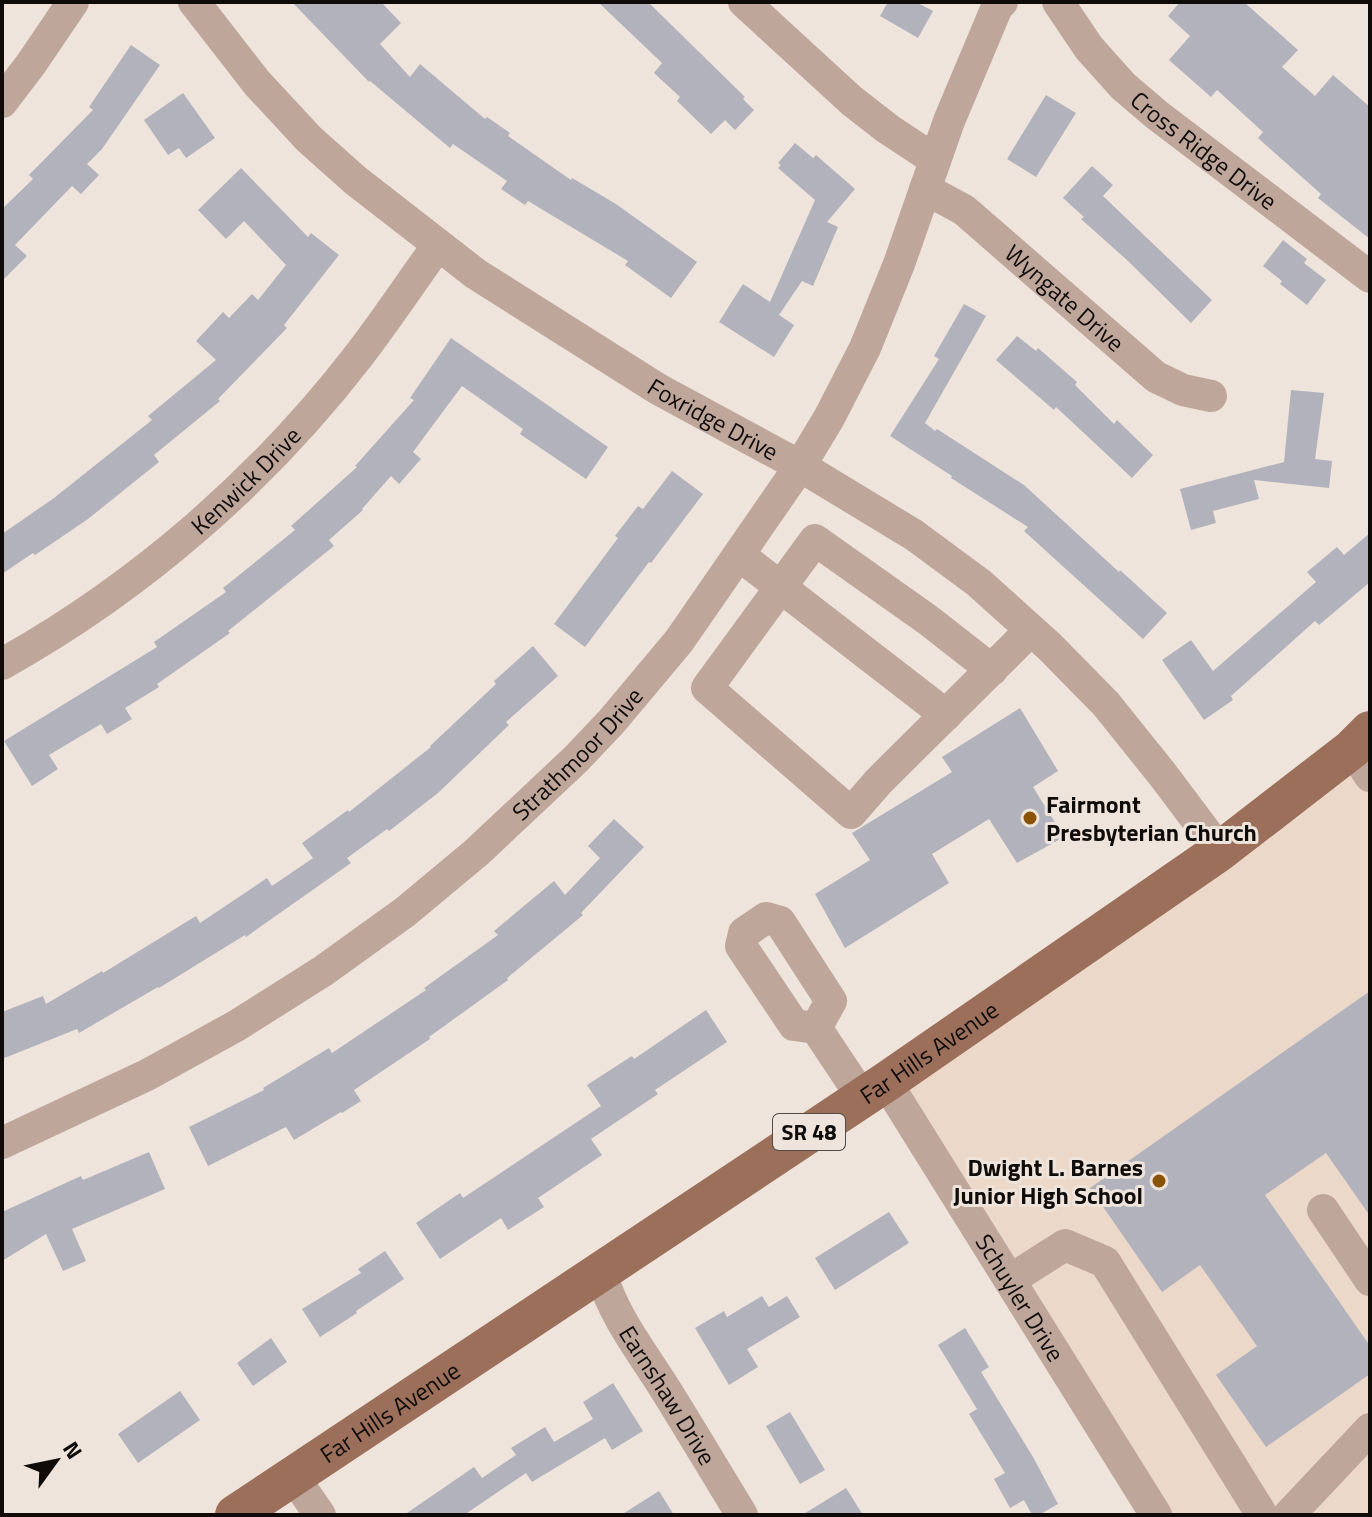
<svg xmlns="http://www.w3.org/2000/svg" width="1372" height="1517" font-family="'Titillium Web',sans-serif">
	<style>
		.education { fill: #ecd8c9 }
		.building { fill: #b2b2bd }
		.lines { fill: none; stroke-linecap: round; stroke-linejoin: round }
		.minor { stroke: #bfa69b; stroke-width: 32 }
		.major { stroke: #9c6f5b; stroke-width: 40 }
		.poi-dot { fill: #8a5206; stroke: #eee4dc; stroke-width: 3 }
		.labels { text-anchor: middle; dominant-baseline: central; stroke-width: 6; stroke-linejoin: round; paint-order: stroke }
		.shield { fill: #eee4dc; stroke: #514c48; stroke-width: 2 }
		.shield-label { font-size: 22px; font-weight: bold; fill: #0e0b09 }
		.street-label { font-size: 24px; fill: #0e0b09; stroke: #eee4dc }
		.poi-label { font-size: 24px; font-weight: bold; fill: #0e0b09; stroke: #eee4dc; text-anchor: start }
	</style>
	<rect width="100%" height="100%" fill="#eee4dc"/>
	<path class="education" d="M1352 749 1370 776V1515H1156L886 1082Z"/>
	<g class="building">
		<path d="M292 2H381L401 23 380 44 410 77 420 64 485 119 487 117 510 133 508 136 571 180 572 178 616 204 697 262 671 298 625 265 628 261 528 201 525 205 501 189 507 181 453 144 450 148 370 81 369 82Z"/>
		<path d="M598 2H648L745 97 743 99 754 110 735 130 725 120 711 134 677 101 680 97 654 73 662 63Z"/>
		<path d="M888 2H916L933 11 918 38 880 16Z"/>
		<path d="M1180 2H1244L1298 50 1282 67 1315 96 1333 75 1370 107V239L1318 198 1321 194 1258 138 1263 132 1217 90 1211 97 1169 60 1190 36 1168 16Z"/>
		<path d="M131 45 160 65 102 149 87 164 99 175 81 194 72 186 15 245 27 256 2 281V209L33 179 29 175 93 110 89 107Z"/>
		<path d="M183 93 215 138 186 158 179 148 168 155 144 120Z"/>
		<path d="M1046 95 1076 113 1036 177 1007 159Z"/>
		<path d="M795 143 813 158 816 155 855 189 827 222 838 227 813 286 802 281 779 315 794 325 774 357 719 322 743 284 770 302 815 200 778 168 781 165 778 163Z"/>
		<path d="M1092 166 1113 185 1103 196 1212 300 1191 323 1127 260 1081 219 1084 217 1063 198Z"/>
		<path d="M241 168 308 237 311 233 339 255 284 325 287 328 218 399 220 401 154 455 159 462 88 519 35 555 33 553 2 574V534L54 498 152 420 148 416 216 360 196 341 223 312 229 318 252 294 258 300 286 265 244 221 226 239 198 210Z"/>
		<path d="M1283 240 1307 259 1304 263 1326 280 1307 305 1280 284 1282 281 1263 266Z"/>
		<path d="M964 304 986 316 925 423 935 431 937 429 1024 485 1119 572 1120 570 1167 613 1143 639 1024 531 1028 527 951 478 952 476 890 436 939 359 934 356Z"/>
		<path d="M1017 336 1036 351 1038 348 1077 382 1075 385 1114 424 1117 420 1153 455 1132 478 1056 407 1054 410 996 360Z"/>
		<path d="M451 338 608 447 586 479 520 434 523 429 462 386 413 452 421 459 399 484 391 476 362 509 363 510 329 540 334 546 228 631 230 633 157 684 159 687 125 708 132 719 107 734 101 724 49 755 58 769 32 786 4 741 157 647 154 642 226 592 223 588 295 530 291 526 357 467 355 466 414 400 410 398Z"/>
		<path d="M1291 390 1324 393 1315 459 1332 461 1329 488 1254 480 1259 499 1213 511 1216 523 1191 530 1180 489 1284 462Z"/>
		<path d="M672 471 703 494 651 563 649 562 585 647 554 624 618 538 615 536 638 506 643 509Z"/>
		<path d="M1370 533V582L1319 625 1315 621 1231 696 1233 700 1204 720 1162 660 1191 640 1213 671 1316 582 1307 572 1337 547 1344 555Z"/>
		<path d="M533 646 558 676 506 722 509 725 438 793 389 831 387 829 347 858 351 863 246 937 245 935 159 988 158 987 79 1033 77 1029 2 1059V1012L43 996 46 1004 102 971 103 973 196 916 200 923 267 878 272 886 313 858 302 843 348 810 349 812 431 747 430 746 496 684 494 681Z"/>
		<path d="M1020 708 1058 771 1033 787 1064 837 1017 863 989 819 932 854 949 883 845 948 815 894 870 860 852 833 952 772 942 757Z"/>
		<path d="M614 819 644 847 581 913 583 915 507 978 508 980 429 1037 430 1039 354 1090 361 1101 342 1113 341 1112 294 1140 286 1127 208 1166 189 1127 264 1090 263 1088 329 1048 332 1053 426 990 424 988 498 935 494 931 554 881 565 895 600 858 588 846Z"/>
		<path d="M1370 991V1216L1326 1153 1265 1195 1370 1346V1374L1266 1447 1216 1375 1257 1346 1200 1265 1162 1292 1090 1188Z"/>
		<path d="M706 1010 727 1042 655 1090 658 1094 591 1139 602 1155 538 1198 544 1207 508 1230 501 1218 440 1259 416 1223 460 1193 463 1198 601 1106 587 1085 632 1056 634 1059Z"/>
		<path d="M149 1152 165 1189 72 1229 86 1261 63 1271 46 1234 2 1261V1212L81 1176 83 1180Z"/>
		<path d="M889 1212 909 1243 835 1290 815 1258Z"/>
		<path d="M385 1251 404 1279 356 1311 357 1313 320 1337 302 1309 361 1273 358 1269Z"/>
		<path d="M762 1296 769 1307 787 1296 800 1317 747 1349 758 1367 729 1385 695 1328 724 1311 727 1317Z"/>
		<path d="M965 1328 989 1367 981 1372 1033 1457 1058 1504 1039 1515H1032L1024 1500 1010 1508 994 1479 1005 1473 969 1414 977 1409 938 1345Z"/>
		<path d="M271 1338 287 1362 253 1386 237 1363Z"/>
		<path d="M613 1383 643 1431 612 1450 605 1438 532 1482 526 1473 464 1515H404L474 1467 482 1478 516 1455 511 1448 545 1427 554 1442 593 1419 583 1402Z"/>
		<path d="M180 1391 200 1420 138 1463 118 1434Z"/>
		<path d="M790 1412 825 1470 800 1484 766 1426Z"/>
		<path d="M846 1488 863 1515H802Z"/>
		<path d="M659 1491 674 1515H621Z"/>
	</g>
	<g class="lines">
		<g class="minor">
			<path id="s1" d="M194 2 257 83 309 139 355 180 476 274 658 389 800 466 914 535 979 583 1050 647 1106 704 1163 775 1220 851"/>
			<path d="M744 2 852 101 888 129 935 160"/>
			<path id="s2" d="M1058 2 1089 48 1123 86 1157 115 1370 277"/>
			<path d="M2 102 31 64 73 2"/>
			<path id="s3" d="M925 189 964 210 1156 377 1183 390 1211 396"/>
			<path d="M739 555 946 715"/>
			<path id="s4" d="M2 664C140 587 264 479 360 354 387 319 412 281 438 245"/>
			<path d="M992 670 928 620 815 540 707 688 851 813 879 781 1031 630"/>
			<path d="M1352 749 1370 776"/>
			<path d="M816 1028 831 1001 780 922 766 918 744 933 741 946 794 1025 816 1028 862 1097"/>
			<path id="s5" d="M886 1082 1156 1515"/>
			<path id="s6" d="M2 1143 147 1075 236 1026 323 971 405 912 477 852 576 759 612 721 679 641 800 466 829 418 865 348 899 264 949 121 997 7 1002 2"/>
			<path d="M1323 1210 1370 1280"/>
			<path id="s7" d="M600 1271C614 1316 637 1345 662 1384 689 1427 715 1471 742 1515"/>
			<path d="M1010 1280 1065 1245 1105 1262 1262 1515"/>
			<path d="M293 1476 320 1515"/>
			<path d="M1289 1515 1370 1429"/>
		</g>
		<path class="major" id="s8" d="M235 1515 886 1082 1220 851 1352 749 1370 731"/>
	</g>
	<g class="poi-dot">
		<circle cx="1030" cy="818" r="8"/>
		<circle cx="1159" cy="1181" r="8"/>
	</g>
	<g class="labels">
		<rect class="shield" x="773" y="1114" width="72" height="36" rx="6"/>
		<g class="shield-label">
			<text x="809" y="1132">SR 48</text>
		</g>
		<g class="street-label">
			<text stroke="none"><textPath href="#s2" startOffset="210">Cross Ridge Drive</textPath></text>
			<text stroke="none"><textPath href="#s3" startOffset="178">Wyngate Drive</textPath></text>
			<text stroke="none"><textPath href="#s1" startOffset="672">Foxridge Drive</textPath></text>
			<text stroke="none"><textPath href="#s4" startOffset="306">Kenwick Drive</textPath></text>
			<text stroke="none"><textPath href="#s6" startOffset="700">Strathmoor Drive</textPath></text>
			<text stroke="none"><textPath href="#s8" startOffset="834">Far Hills Avenue</textPath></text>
			<text stroke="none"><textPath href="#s5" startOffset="254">Schuyler Drive</textPath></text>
			<text stroke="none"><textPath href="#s7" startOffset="142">Earnshaw Drive</textPath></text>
			<text stroke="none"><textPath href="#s8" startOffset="186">Far Hills Avenue</textPath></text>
		</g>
		<g class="poi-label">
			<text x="1046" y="804">Fairmont<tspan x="1046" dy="28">Presbyterian Church</tspan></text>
			<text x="1143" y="1167" text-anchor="end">Dwight L. Barnes<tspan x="1143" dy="28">Junior High School</tspan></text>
		</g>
	</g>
	<rect width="1372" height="1517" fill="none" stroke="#0e0b09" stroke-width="8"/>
	<g transform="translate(56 1461) rotate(57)" stroke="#eee4dc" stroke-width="6" paint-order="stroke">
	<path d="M0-6L14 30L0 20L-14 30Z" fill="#0e0b09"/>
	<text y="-12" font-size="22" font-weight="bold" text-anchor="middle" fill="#0e0b09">N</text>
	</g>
</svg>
